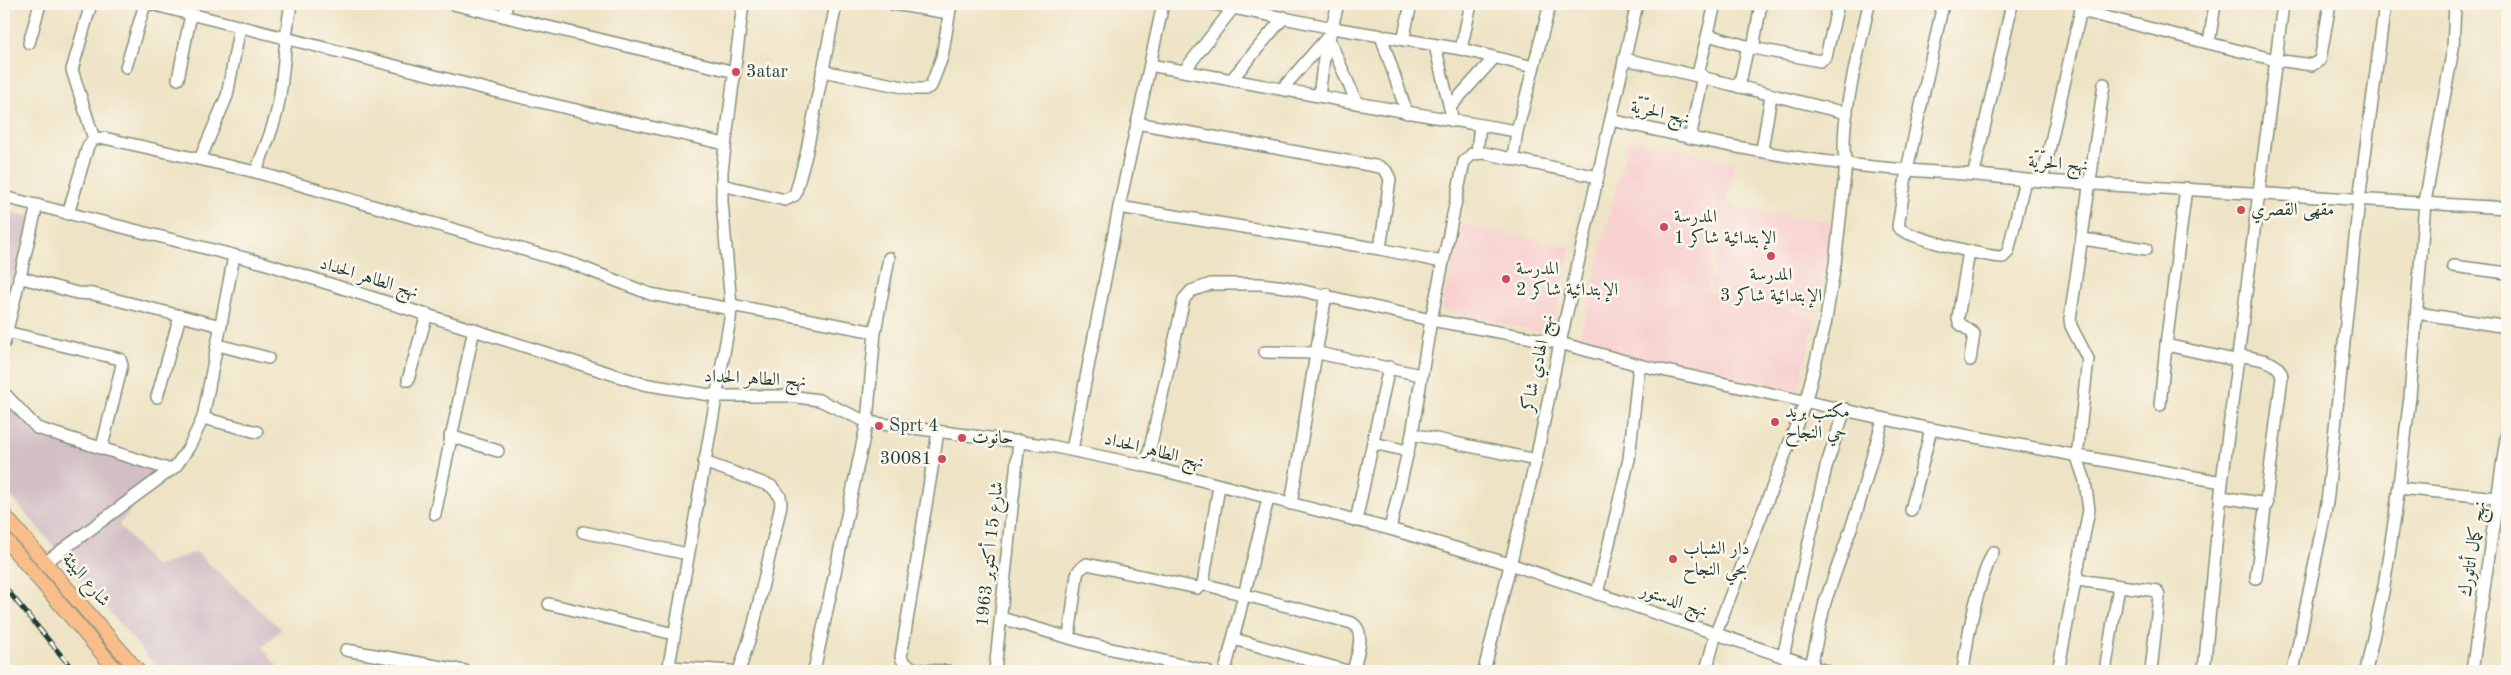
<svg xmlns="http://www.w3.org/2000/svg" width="2511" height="675" font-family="'Old Standard TT',Amiri,serif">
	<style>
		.built { fill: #f7d0cf }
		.industrial { fill: #d2bec5 }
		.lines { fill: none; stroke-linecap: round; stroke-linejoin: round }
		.minor-casing { stroke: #86907c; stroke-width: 14 }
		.major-casing { stroke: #86907c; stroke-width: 16 }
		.minor { stroke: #fff; stroke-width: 11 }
		.major { stroke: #f8bd88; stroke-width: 14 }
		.rail-casing { stroke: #1f3d34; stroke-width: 5 }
		.rail { stroke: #fbf7ec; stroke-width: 3; stroke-dasharray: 9; stroke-linecap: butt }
		.poi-dot { fill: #d1495b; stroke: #fbf7ec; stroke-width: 2 }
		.labels { text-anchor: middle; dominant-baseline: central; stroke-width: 5; stroke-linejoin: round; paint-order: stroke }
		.poi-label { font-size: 18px; fill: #1f3d34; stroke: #fbf7ec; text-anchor: start }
		.street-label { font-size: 18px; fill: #1f3d34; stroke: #fbf7ec }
	</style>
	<rect width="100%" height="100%" fill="#fbf7ec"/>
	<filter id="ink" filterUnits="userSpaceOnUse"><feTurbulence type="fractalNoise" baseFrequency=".02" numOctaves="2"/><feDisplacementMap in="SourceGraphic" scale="10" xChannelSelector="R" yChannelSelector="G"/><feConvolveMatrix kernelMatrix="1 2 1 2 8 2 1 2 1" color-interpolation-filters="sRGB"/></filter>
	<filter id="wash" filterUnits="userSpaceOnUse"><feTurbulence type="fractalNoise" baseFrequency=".0096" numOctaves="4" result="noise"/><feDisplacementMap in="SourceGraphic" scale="20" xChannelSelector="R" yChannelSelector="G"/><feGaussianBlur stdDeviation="1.12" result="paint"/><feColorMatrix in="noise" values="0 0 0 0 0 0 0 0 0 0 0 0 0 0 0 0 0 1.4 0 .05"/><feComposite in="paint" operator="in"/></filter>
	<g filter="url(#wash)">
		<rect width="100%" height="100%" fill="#eee3c4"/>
		<g class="built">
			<path d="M1628 139 1735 162 1706 291 1816 316 1798 391 1579 343Z"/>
			<path d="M1728 206 1832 223 1816 313 1709 289Z"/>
			<path d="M1462 224 1571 247 1551 334 1442 310Z"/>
		</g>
		<g class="industrial">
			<path d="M4 210 31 217 4 336Z"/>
			<path d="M4 397 34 434 161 471 119 525 155 567 196 552 281 629 263 647 281 671H160L4 488Z"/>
		</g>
	</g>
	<g filter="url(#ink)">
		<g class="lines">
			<defs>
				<g id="minor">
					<path d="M91 4 72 70 94 139"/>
					<path d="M151 4 502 93 725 144"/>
					<path d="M453 4 735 72"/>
					<path d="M893 4 949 13"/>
					<path d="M1213 4 1333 28 1461 49 1533 67"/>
					<path d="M1943 4 1907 170 1898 227C1904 237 1988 257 2003 257L2008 252 2025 180"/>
					<path d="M2081 11 2276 60 2312 65 2320 60 2330 4"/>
					<path d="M504 16 507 4"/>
					<path d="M1708 35 1753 48 1820 61 1826 57 1838 4"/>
					<path d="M1381 36 1407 113"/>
					<path d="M1329 39 1357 103"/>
					<path d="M1403 40 1411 4"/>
					<path d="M29 43 40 4"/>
					<path d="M2209 43 2215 4"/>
					<path d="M1435 46 1453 121"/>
					<path d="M1753 48 1761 4"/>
					<path d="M1461 49 1471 4"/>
					<path d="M1624 59C1699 75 1772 96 1847 113"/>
					<path d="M1150 65C1272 87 1394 111 1517 131"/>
					<path d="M126 67 145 4"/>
					<path d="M822 71 914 89H925L931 86 942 57 951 4"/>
					<path d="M1184 71 1233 8"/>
					<path d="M1698 74 1715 4"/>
					<path d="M178 79 191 14"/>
					<path d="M1231 80 1284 17"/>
					<path d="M1739 87 1748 46"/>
					<path d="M1283 88 1330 34"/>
					<path d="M1319 96 1324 58 1338 4"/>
					<path d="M1450 107 1494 58"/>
					<path d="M1611 120C1689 138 1767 155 1847 164 1906 172 1966 172 2025 180L2507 208"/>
					<path d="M1137 123 1380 167 1386 171 1390 179 1380 249"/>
					<path d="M1690 138 1703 76"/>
					<path d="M1762 150 1771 96"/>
					<path d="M1477 152 1480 125"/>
					<path d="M1513 158 1517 131 1550 4"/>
					<path d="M200 159 227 96 240 26"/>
					<path d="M256 172C263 151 274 129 278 106 285 72 284 38 291 4"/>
					<path d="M1974 173 2012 4"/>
					<path d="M2042 181 2082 5"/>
					<path d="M722 185 785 200 795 195 806 155 836 4"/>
					<path d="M4 197 264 263 643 384 716 396H790L819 400 867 422 1051 446 1146 466 1390 529 1510 564 1826 671"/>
					<path d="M1119 207 1380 249 1442 262"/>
					<path d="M68 214 88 146 94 139 104 138 256 172 576 265 650 294 731 309"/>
					<path d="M2083 239 2146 249"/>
					<path d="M1969 251 1958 318 1959 323 1974 334 1970 360"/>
					<path d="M234 256 203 418 257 432"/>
					<path d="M2453 266 2507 273"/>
					<path d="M19 277 77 293 93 294 221 326"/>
					<path d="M731 305 875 332"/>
					<path d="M2417 313 2507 327"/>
					<path d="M6 332 120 359 122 365 102 447"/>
					<path d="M4 343 37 205"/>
					<path d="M218 345 268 358"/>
					<path d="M2166 345 2186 188"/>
					<path d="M1265 352 1318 353 1421 375"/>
					<path d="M2239 355C2254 359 2280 359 2282 377L2256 578"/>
					<path d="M408 380 427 314"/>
					<path d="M4 393 37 428 171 470"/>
					<path d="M157 397 180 316"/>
					<path d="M2160 405 2166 345 2239 361"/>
					<path d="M938 432 901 657C906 673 934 670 948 671"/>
					<path d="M1412 434 1536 460"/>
					<path d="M450 436 498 451"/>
					<path d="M1373 443 1408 451"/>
					<path d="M1072 450 1119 207 1163 4"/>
					<path d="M704 462 771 486 780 496 781 505 753 628 739 671"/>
					<path d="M1146 466 1184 299 1191 291 1211 284H1260L1286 287 1431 320 1560 343 1639 365 1931 429 2222 482"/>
					<path d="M2399 488 2507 499"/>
					<path d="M2221 497 2267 504"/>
					<path d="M1291 504 1326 294"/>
					<path d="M1911 510 1931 429"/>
					<path d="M435 514 474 329"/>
					<path d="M1356 521 1389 367"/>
					<path d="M1390 529 1412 434 1431 320 1464 162 1472 154 1484 153 1598 177"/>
					<path d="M583 532 688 554"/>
					<path d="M46 562 176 466 189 447 203 418"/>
					<path d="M2077 580 2157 591 2159 596 2151 671"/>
					<path d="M1203 584 1219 486"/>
					<path d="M1597 594 1629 459 1639 365"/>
					<path d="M549 604 674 634"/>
					<path d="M1001 618 1090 644 1207 671"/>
					<path d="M1069 637 1077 575 1079 570 1087 564 1197 588 1200 587 1203 584 1352 623C1367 632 1356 658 1353 671"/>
					<path d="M1234 639 1347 671"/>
					<path d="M346 650 465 671"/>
					<path d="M1783 657 1826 467 1845 409"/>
					<path d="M669 667 731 671"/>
					<path d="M1811 667 1825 602 1857 511 1883 419"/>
					<path d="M668 671 730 319 731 305 722 202V171L743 4"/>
					<path d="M814 671 867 422 875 332 889 258"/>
					<path d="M995 671 1019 441"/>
					<path d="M1225 671 1268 499"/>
					<path d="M1484 671 1536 460 1560 343 1637 4"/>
					<path d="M1706 671 1716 633 1806 400 1825 325 1835 264 1846 164C1837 129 1861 43 1869 4"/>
					<path d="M1963 671C1968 631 1976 589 1993 552"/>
					<path d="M2058 671 2089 510 2085 481 2077 457 2088 359 2071 326 2070 319 2104 84"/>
					<path d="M2105 671 2119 586"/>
					<path d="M2204 671 2222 482 2283 4"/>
					<path d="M2293 671 2327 503 2359 200 2385 4"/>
					<path d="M2366 671 2383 592 2395 516 2410 397 2425 202 2453 49 2455 4"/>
					<path d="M2472 671 2507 432"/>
				</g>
				<g id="major">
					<path d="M4 515 138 671"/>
					<path d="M4 538 117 671"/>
				</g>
			</defs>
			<use href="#minor" class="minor-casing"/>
			<use href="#major" class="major-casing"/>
			<use href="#minor" class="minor"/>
			<use href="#major" class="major"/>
			<defs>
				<path id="rail" d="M4 586 74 671"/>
			</defs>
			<use href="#rail" class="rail-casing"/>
			<use href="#rail" class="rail"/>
		</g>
	</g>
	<g class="poi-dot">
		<circle cx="736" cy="72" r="5"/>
		<circle cx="2241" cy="210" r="5"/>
		<circle cx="1664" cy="227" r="5"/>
		<circle cx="1771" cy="256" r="5"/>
		<circle cx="1506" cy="279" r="5"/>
		<circle cx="1775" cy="422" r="5"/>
		<circle cx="879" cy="426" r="5"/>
		<circle cx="962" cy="438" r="5"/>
		<circle cx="942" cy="459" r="5"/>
		<circle cx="1673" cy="559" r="5"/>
	</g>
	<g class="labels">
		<g class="poi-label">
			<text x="746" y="72">3atar</text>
			<text x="2251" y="210">مقهى القصري</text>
			<text x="1674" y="217">المدرسة<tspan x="1674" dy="21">الإبتدائية شاكر 1</tspan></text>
			<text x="1516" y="269">المدرسة<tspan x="1516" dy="21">الإبتدائية شاكر 2</tspan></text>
			<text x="1771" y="275" text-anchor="middle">المدرسة<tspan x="1771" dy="21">الإبتدائية شاكر 3</tspan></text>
			<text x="1785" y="412">مكتب بريد<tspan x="1785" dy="21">حي النجاح</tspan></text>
			<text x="889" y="426">Sprt 4</text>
			<text x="972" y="438">حانوت</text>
			<text x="932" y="459" text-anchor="end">30081</text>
			<text x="1683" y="549">دار الشباب<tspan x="1683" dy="21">بحي النجاح</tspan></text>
		</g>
		<g class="street-label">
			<text transform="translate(1660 113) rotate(12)">نهج الحرّيّة</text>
			<text transform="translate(2058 164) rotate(4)">نهج الحرّيّة</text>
			<text transform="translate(369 278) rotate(17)">نهج الطاهر الحداد</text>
			<text transform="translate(1538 363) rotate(-78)">نهج الهادي شاكر</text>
			<text transform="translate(755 379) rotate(3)">نهج الطاهر الحداد</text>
			<text transform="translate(1154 451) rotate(14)">نهج الطاهر الحداد</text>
			<text transform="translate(2473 549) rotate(-81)">نهج كمال أتاتورك</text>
			<text transform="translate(990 554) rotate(-84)">شارع 15 أكتوبر 1963</text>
			<text transform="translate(86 580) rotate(50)">شارع البيئة</text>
			<text transform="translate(1674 601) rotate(19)">نهج الدستور</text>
		</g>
	</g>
	<rect width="2511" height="675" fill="none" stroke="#fbf7ec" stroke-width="20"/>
</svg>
